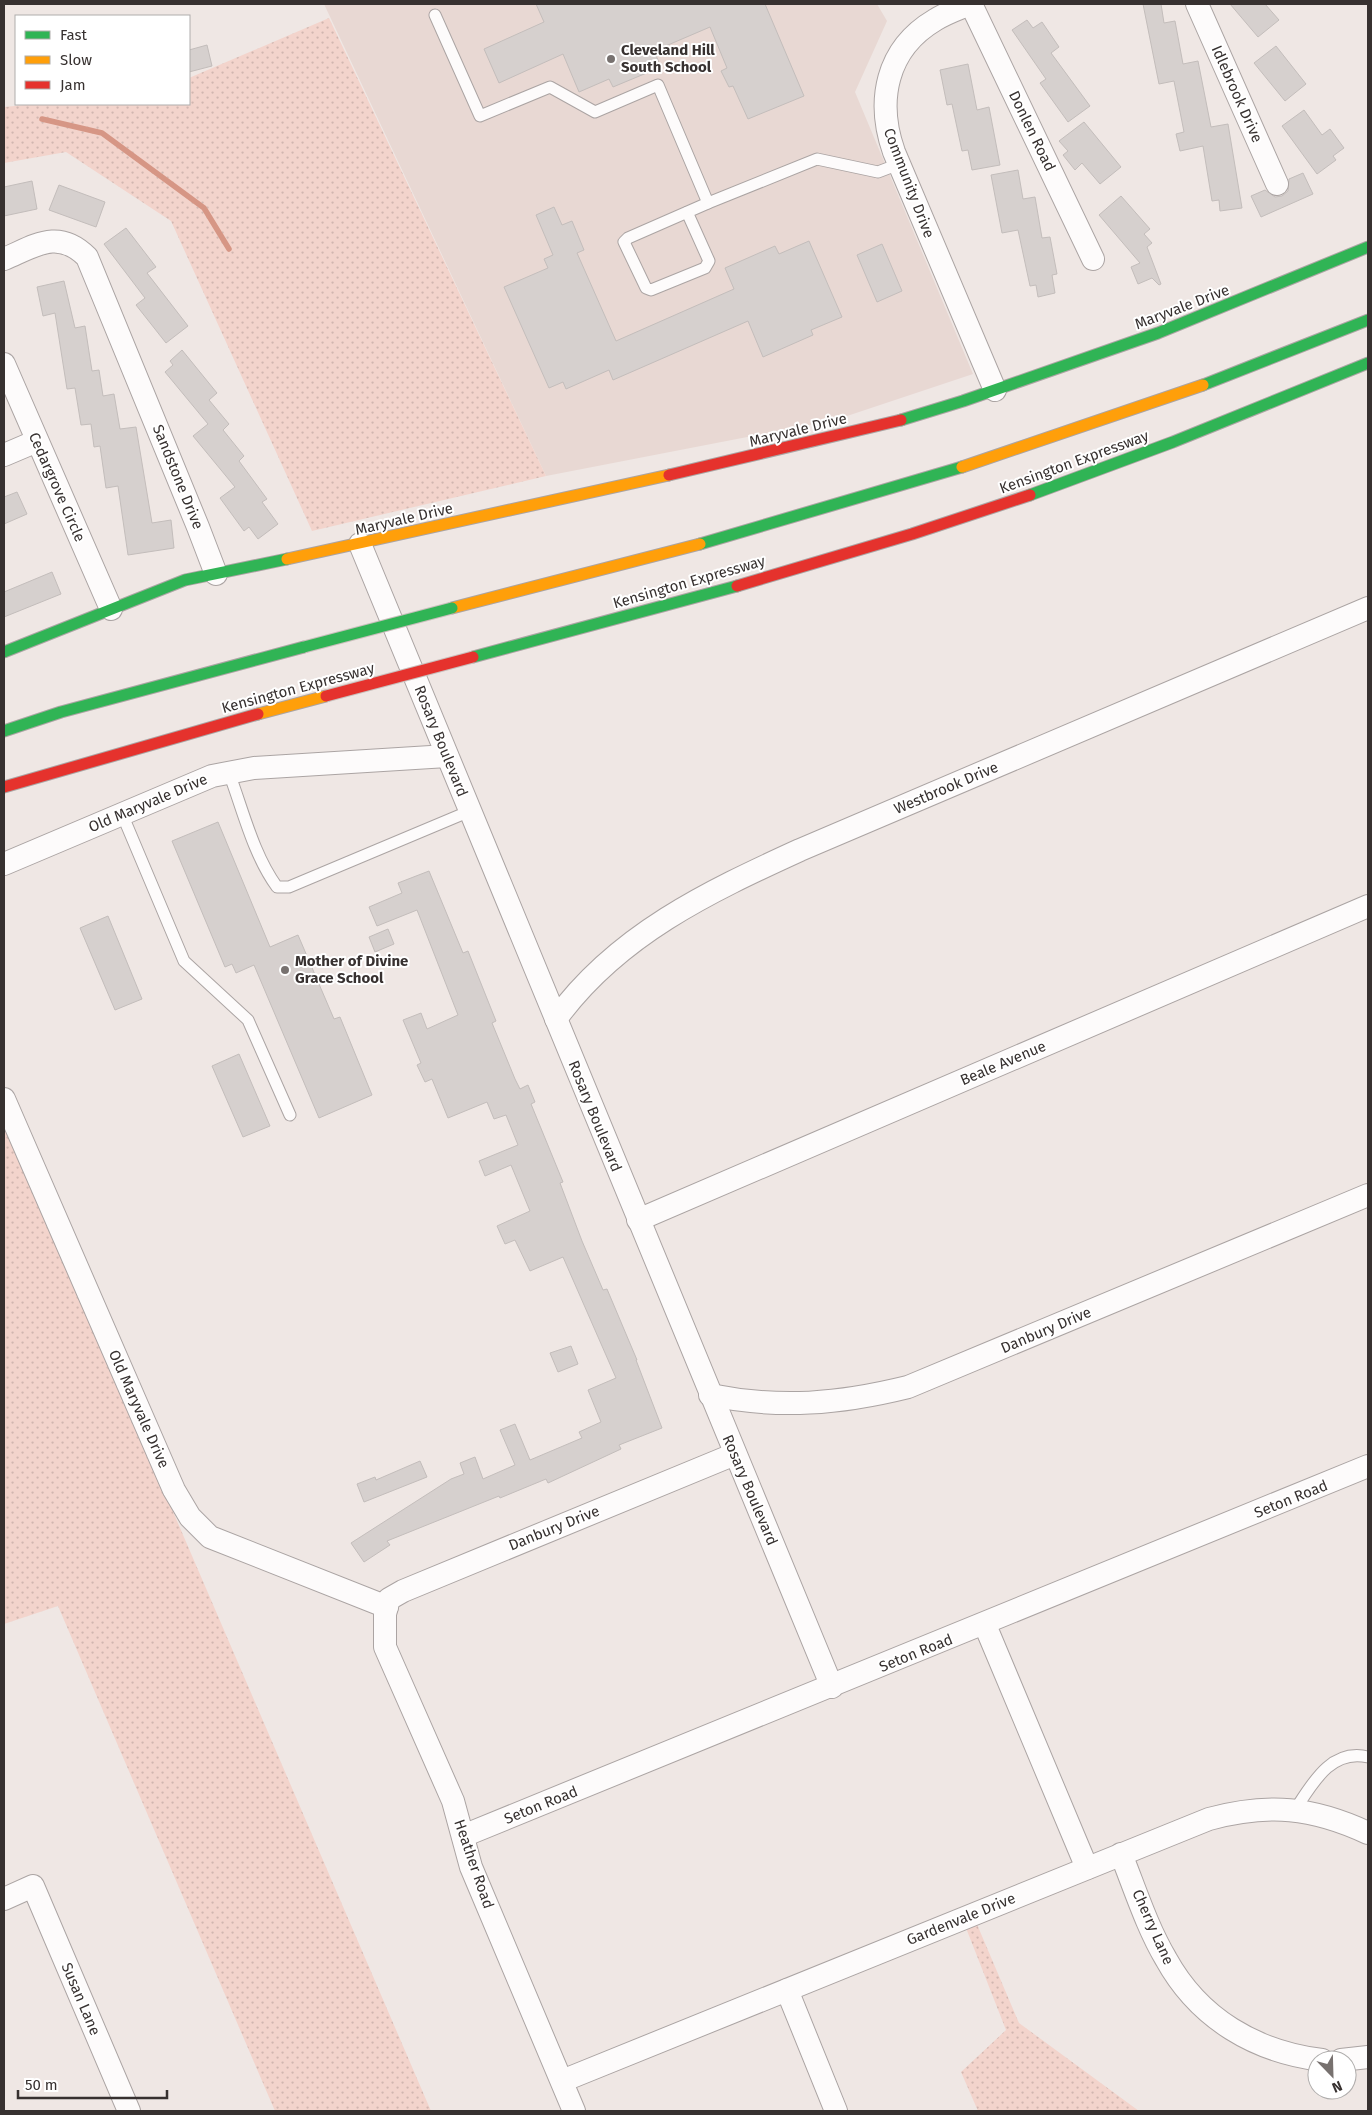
<svg xmlns="http://www.w3.org/2000/svg" width="1372" height="2115" font-family="'Fira Sans',sans-serif">
	<style>
		.built { fill: #e8d8d3 }
		.green { fill: url(#green-dots) }
		.lines { fill: none; stroke-linecap: round; stroke-linejoin: round }
		.stream { stroke: #d69685; stroke-width: 5.5 }
		.building { fill: #d6d0ce; stroke: #c3bdbb }
		.lane-casing { stroke: #aba4a3; stroke-width: 13 }
		.street-casing { stroke: #aba4a3; stroke-width: 24 }
		.fast-casing { stroke: #aba4a3; stroke-width: 13 }
		.slow-casing { stroke: #aba4a3; stroke-width: 13 }
		.jam-casing { stroke: #aba4a3; stroke-width: 13 }
		.lane { stroke: #fdfbfb; stroke-width: 11 }
		.street { stroke: #fdfbfb; stroke-width: 22 }
		.fast { stroke: #30b455; stroke-width: 11 }
		.slow { stroke: #ff9f0a; stroke-width: 11 }
		.jam { stroke: #e5322d; stroke-width: 11 }
		.fast-bridge-casing { stroke: #c8bdba; stroke-width: 13; stroke-linecap: butt }
		.jam-bridge-casing { stroke: #c8bdba; stroke-width: 13; stroke-linecap: butt }
		.fast-bridge { stroke: #30b455; stroke-width: 11 }
		.jam-bridge { stroke: #e5322d; stroke-width: 11 }
		.poi-dot { fill: #77716f; stroke: #fff; stroke-width: 2 }
		.labels { text-anchor: middle; dominant-baseline: central; stroke-width: 4; stroke-linejoin: round; paint-order: stroke }
		.poi-label { font-size: 15px; font-weight: bold; fill: #373130; stroke: #fff; text-anchor: start }
		.street-label { font-size: 15px; fill: #373130; stroke: #fff }
	</style>
	<defs>
		<pattern id="green-dots" width="8" height="8" patternUnits="userSpaceOnUse" patternTransform="scale(1.25)"><rect width="8" height="8" fill="#f3d4cc"/><path d="M2 2h.1M6 6h.1" fill="none" stroke="#d1b6b0" stroke-width="1.8" stroke-linecap="round"/></pattern>
	</defs>
	<rect width="100%" height="100%" fill="#efe7e4"/>
	<path class="built" d="M324 4H877L887 21 855 92 973 374 835 420 546 476Z"/>
	<g class="green">
		<path d="M329 18 546 476 312 531 171 221 66 152 4 163V107L36 104H189V78Z"/>
		<path d="M4 1119 431 2111H275L58 1606 4 1624Z"/>
		<path d="M976 1922 1019 2023 1139 2111H978L961 2072 1006 2030 966 1928Z"/>
	</g>
	<g class="lines">
		<path class="stream" d="M42 119 102 133 204 208 229 249"/>
	</g>
	<g class="building">
		<path d="M536 4H765L804 96 748 119 733 86 729 87 721 71 727 68 710 27 654 51 661 67 613 87 609 79 579 92 563 54 499 83 484 49 544 22Z"/>
		<path d="M1143 4H1161L1164 23 1175 21 1183 64 1198 61 1211 127 1228 124 1242 208 1220 211 1219 200 1212 201 1203 146 1180 151 1176 134 1184 132 1174 81 1159 84Z"/>
		<path d="M1230 4H1265L1279 20 1258 37Z"/>
		<path d="M1027 20 1033 28 1042 22 1059 47 1051 53 1090 106 1068 122 1040 83 1046 79 1012 30Z"/>
		<path d="M207 45 212 66 189 72V50Z"/>
		<path d="M1276 46 1306 84 1285 101 1254 63Z"/>
		<path d="M968 64 977 110 989 107 1000 165 972 170 968 150 962 151 952 104 947 105 940 70Z"/>
		<path d="M1304 110 1322 135 1330 129 1344 148 1333 156 1336 160 1317 174 1282 126Z"/>
		<path d="M1084 122 1121 167 1100 184 1082 163 1075 170 1063 155 1068 151 1059 141Z"/>
		<path d="M1018 170 1023 199 1035 197 1042 238 1050 237 1057 274 1052 275 1055 293 1038 297 1036 285 1030 286 1018 230 1002 233 991 175Z"/>
		<path d="M1303 173 1313 194 1261 217 1251 196 1265 190 1275 197 1282 196 1288 191 1289 179Z"/>
		<path d="M32 181 37 209 4 216V187Z"/>
		<path d="M59 185 105 202 96 227 49 210Z"/>
		<path d="M1121 196 1150 229 1144 234 1152 243 1147 247 1161 284 1159 285 1152 278 1138 284 1131 267 1140 263 1099 215Z"/>
		<path d="M554 207 562 225 572 221 584 250 577 253 616 341 734 289 725 268 775 246 779 254 809 241 842 317 811 330 813 335 763 357 748 321 613 380 609 370 566 389 563 382 549 388 504 287 548 268 544 259 553 255 536 215Z"/>
		<path d="M126 228 156 267 147 273 188 326 166 343 136 305 145 298 104 244Z"/>
		<path d="M882 244 902 291 877 302 857 255Z"/>
		<path d="M64 281 75 328 85 326 92 371 99 370 103 396 114 394 120 429 136 427 152 523 171 520 174 548 128 555 118 486 106 488 100 446 94 447 91 424 81 425 75 388 67 389 55 313 43 316 37 287Z"/>
		<path d="M182 350 217 393 209 400 229 424 223 430 244 456 239 461 267 499 262 502 278 524 258 539 249 527 244 531 220 498 235 487 193 436 208 424 165 372 173 365 170 361Z"/>
		<path d="M17 492 27 514 4 524V497Z"/>
		<path d="M52 572 61 594 4 617V592Z"/>
		<path d="M218 822 270 947 298 935 334 1019 340 1017 372 1095 319 1118 254 965 236 973 232 964 225 967 172 841Z"/>
		<path d="M429 871 463 953 468 951 496 1021 492 1023 515 1079 520 1089 528 1085 535 1102 531 1104 563 1182 560 1183 582 1241 603 1290 607 1289 637 1360H636L662 1428 619 1445 621 1449 548 1483 546 1479 500 1498 499 1496 387 1541 390 1545 364 1562 351 1543 451 1479 464 1474 460 1463 475 1457 483 1479 515 1465 500 1430 515 1424 530 1460 582 1438 579 1432 601 1422 588 1390 616 1378 563 1257 530 1271 515 1240 505 1244 497 1226 530 1211 511 1165 485 1176 479 1161 518 1145 506 1115 494 1119 487 1102 448 1118 432 1079 425 1082 417 1065 421 1063 403 1020 421 1013 427 1029 458 1015 417 910 377 926 369 907 402 893 398 883Z"/>
		<path d="M108 916 142 999 115 1010 80 928Z"/>
		<path d="M388 929 394 944 375 952 369 937Z"/>
		<path d="M239 1054 270 1126 243 1137 212 1066Z"/>
		<path d="M571 1346 578 1364 558 1372 550 1353Z"/>
		<path d="M420 1461 427 1477 364 1502 357 1484 375 1477 376 1480Z"/>
	</g>
	<g class="lines">
		<defs>
			<g id="lane">
				<path d="M435 15 480 116 550 87 595 112 658 85 708 203 817 159 878 172 899 164"/>
				<path d="M687 212 709 261 705 268 651 290 646 288 624 242 628 238 708 203"/>
				<path d="M229 773C243 810 253 854 277 887H289L470 811"/>
				<path d="M122 814 184 961 248 1020 290 1115"/>
				<path d="M1295 1810C1312 1784 1331 1748 1368 1757"/>
			</g>
			<g id="street">
				<path d="M970 4C958 9 946 13 935 20 886 49 876 101 894 152L995 390"/>
				<path d="M971 4 1093 259"/>
				<path d="M1197 4 1277 184"/>
				<path d="M4 259C35 246 58 228 87 257L198 527 216 574"/>
				<path d="M4 364 111 609"/>
				<path d="M4 455 37 441"/>
				<path d="M360 544 832 1687"/>
				<path d="M4 864 212 776 254 768 447 756"/>
				<path d="M556 1019C617 935 708 892 800 850L1368 608"/>
				<path d="M4 1099 174 1490 190 1517 210 1537 387 1607"/>
				<path d="M638 1220 1368 906"/>
				<path d="M710 1395C780 1409 839 1404 908 1387L1368 1195"/>
				<path d="M985 1625 1087 1868"/>
				<path d="M463 1836 1368 1466"/>
				<path d="M1121 1854C1135 1889 1147 1927 1166 1959 1199 2019 1256 2052 1322 2060"/>
				<path d="M4 1899 33 1886 129 2111"/>
				<path d="M787 1990 836 2111"/>
				<path d="M1341 2060 1368 2057"/>
				<path d="M562 2081 1209 1819C1269 1803 1312 1807 1368 1833"/>
				<path d="M574 2111 471 1867 453 1801 385 1647V1614L389 1599 403 1591 735 1454"/>
			</g>
			<g id="fast">
				<path d="M1203 385 1368 320"/>
				<path d="M901 420 963 401 1158 333 1368 247"/>
				<path d="M1030 495 1173 442 1368 363"/>
				<path d="M700 544 962 467"/>
				<path d="M4 652 185 580 287 559"/>
				<path d="M473 657 737 586"/>
				<path d="M4 731 61 712 304 647"/>
			</g>
			<g id="slow">
				<path d="M962 467 1203 385"/>
				<path d="M287 559 669 475"/>
				<path d="M452 608 700 544"/>
				<path d="M258 714 326 696"/>
			</g>
			<g id="jam">
				<path d="M669 475 901 420"/>
				<path d="M737 586 912 534 1030 495"/>
				<path d="M4 787 258 714"/>
			</g>
		</defs>
		<use href="#lane" class="lane-casing"/>
		<use href="#street" class="street-casing"/>
		<use href="#fast" class="fast-casing"/>
		<use href="#slow" class="slow-casing"/>
		<use href="#jam" class="jam-casing"/>
		<use href="#lane" class="lane"/>
		<use href="#street" class="street"/>
		<use href="#fast" class="fast"/>
		<use href="#slow" class="slow"/>
		<use href="#jam" class="jam"/>
		<defs>
			<path id="fast-bridge" d="M304 647 452 608"/>
			<path id="jam-bridge" d="M326 696 473 657"/>
		</defs>
		<use href="#fast-bridge" class="fast-bridge-casing"/>
		<use href="#jam-bridge" class="jam-bridge-casing"/>
		<use href="#fast-bridge" class="fast-bridge"/>
		<use href="#jam-bridge" class="jam-bridge"/>
	</g>
	<g class="poi-dot">
		<circle cx="611" cy="59" r="5"/>
		<circle cx="285" cy="970" r="5"/>
	</g>
	<g class="labels">
		<g class="poi-label">
			<text x="621" y="50">Cleveland Hill<tspan x="621" dy="17">South School</tspan></text>
			<text x="295" y="961">Mother of Divine<tspan x="295" dy="17">Grace School</tspan></text>
		</g>
		<g class="street-label">
			<text transform="translate(1237 94) rotate(66)">Idlebrook Drive</text>
			<text transform="translate(1032 131) rotate(64)">Donlen Road</text>
			<text transform="translate(909 183) rotate(69)">Community Drive</text>
			<text transform="translate(1182 307) rotate(-21)">Maryvale Drive</text>
			<text transform="translate(798 430) rotate(-14)">Maryvale Drive</text>
			<text transform="translate(1074 462) rotate(-20)">Kensington Expressway</text>
			<text transform="translate(178 477) rotate(68)">Sandstone Drive</text>
			<text transform="translate(57 487) rotate(66)">Cedargrove Circle</text>
			<text transform="translate(404 519) rotate(-13)">Maryvale Drive</text>
			<text transform="translate(689 582) rotate(-16)">Kensington Expressway</text>
			<text transform="translate(298 688) rotate(-15)">Kensington Expressway</text>
			<text transform="translate(441 741) rotate(68)">Rosary Boulevard</text>
			<text transform="translate(946 788) rotate(-23)">Westbrook Drive</text>
			<text transform="translate(148 803) rotate(-23)">Old Maryvale Drive</text>
			<text transform="translate(1003 1063) rotate(-23)">Beale Avenue</text>
			<text transform="translate(595 1116) rotate(68)">Rosary Boulevard</text>
			<text transform="translate(1046 1330) rotate(-23)">Danbury Drive</text>
			<text transform="translate(139 1409) rotate(66)">Old Maryvale Drive</text>
			<text transform="translate(750 1490) rotate(67)">Rosary Boulevard</text>
			<text transform="translate(1291 1499) rotate(-22)">Seton Road</text>
			<text transform="translate(554 1528) rotate(-22)">Danbury Drive</text>
			<text transform="translate(916 1653) rotate(-22)">Seton Road</text>
			<text transform="translate(541 1805) rotate(-22)">Seton Road</text>
			<text transform="translate(474 1864) rotate(71)">Heather Road</text>
			<text transform="translate(961 1919) rotate(-22)">Gardenvale Drive</text>
			<text transform="translate(1153 1927) rotate(66)">Cherry Lane</text>
			<text transform="translate(81 1999) rotate(67)">Susan Lane</text>
		</g>
	</g>
	<rect width="1372" height="2115" fill="none" stroke="#373130" stroke-width="10"/>
	<rect x="15" y="15" width="175" height="90" fill="#ffffff" stroke="#afadac"/>
	<rect x="25" y="31" width="25" height="8" fill="#30b455" stroke="#afadac"/>
	<text x="60" y="40" font-size="15" fill="#373130">Fast</text>
	<rect x="25" y="56" width="25" height="8" fill="#ff9f0a" stroke="#afadac"/>
	<text x="60" y="65" font-size="15" fill="#373130">Slow</text>
	<rect x="25" y="81" width="25" height="8" fill="#e5322d" stroke="#afadac"/>
	<text x="60" y="90" font-size="15" fill="#373130">Jam</text>
	<g transform="translate(1332 2075) rotate(157)"><circle r="24" fill="#ffffff" stroke="#afadac"/>
	<path d="M0-4L9 19L0 12L-9 19Z" fill="#77716f"/>
	<text y="-8" font-size="14" font-weight="bold" text-anchor="middle" fill="#373130">N</text>
	</g>
	<path d="M18 2090v8h149v-8" fill="none" stroke="#373130" stroke-width="2.5"/>
	<text x="25" y="2090" font-size="15" fill="#373130" stroke="#ffffff" stroke-width="4" paint-order="stroke">50 m</text>
</svg>
